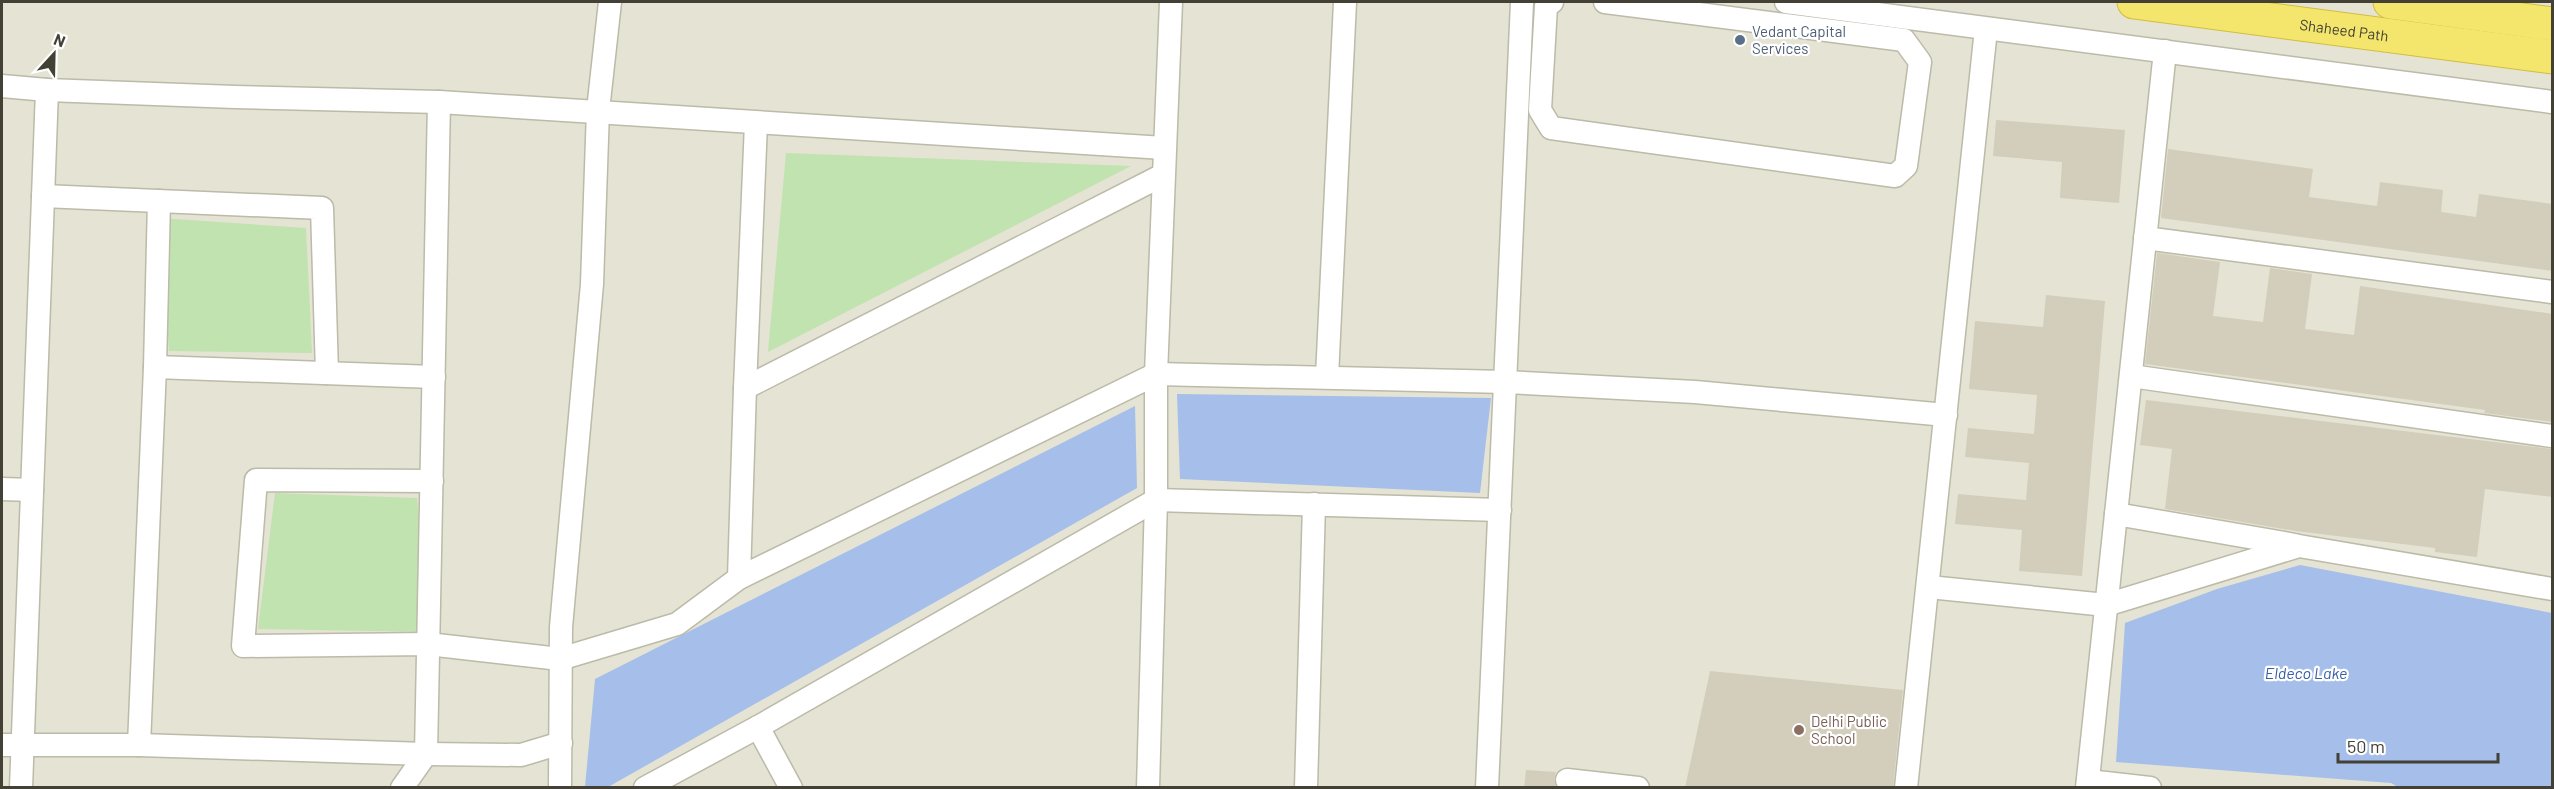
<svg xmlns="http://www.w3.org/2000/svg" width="2554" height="789" font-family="Barlow,sans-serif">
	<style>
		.residential { fill: #e5e3d3 }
		.green { fill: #c0e3b0 }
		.water { fill: #a5beea }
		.building { fill: #d2cebb }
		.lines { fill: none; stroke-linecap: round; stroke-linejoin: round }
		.minor-casing { stroke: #bcbaa8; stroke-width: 25 }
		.highway-casing { stroke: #d2bd3e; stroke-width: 35 }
		.minor { stroke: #fff; stroke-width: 22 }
		.highway { stroke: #f4e66d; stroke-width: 33 }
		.service-dot { fill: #5c6f8a; stroke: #fff; stroke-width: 2 }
		.education-dot { fill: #8d6e63; stroke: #fff; stroke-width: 2 }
		.labels { text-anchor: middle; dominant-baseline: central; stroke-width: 4.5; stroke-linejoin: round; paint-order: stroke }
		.street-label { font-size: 15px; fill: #434135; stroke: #fff }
		.service-label { font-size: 15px; fill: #4e5e75; stroke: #fff; text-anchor: start }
		.education-label { font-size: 15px; fill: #785e54; stroke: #fff; text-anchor: start }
		.water-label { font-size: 16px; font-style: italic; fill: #365da7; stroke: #fff }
	</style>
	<rect width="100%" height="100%" fill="#f1f0e5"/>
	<rect class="residential" x="2" y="2" width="2550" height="785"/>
	<g class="green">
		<path d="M786 153 1131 166 768 352Z"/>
		<path d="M160 218 306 228 312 353 169 351Z"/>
		<path d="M275 493 417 498 429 632 258 629Z"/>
	</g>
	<g class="water">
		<path d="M1177 394 1491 398 1480 493 1180 479Z"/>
		<path d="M1135 406 1137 488 608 787H585L595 679Z"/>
		<path d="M2300 565 2552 613V787H2398L2391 783 2116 762 2125 623 2217 589Z"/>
	</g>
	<g class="building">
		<path d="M1996 120 2125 130 2119 203 2060 198 2062 162 1993 156Z"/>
		<path d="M2168 149 2313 169 2309 197 2377 206 2380 182 2443 190 2441 212 2476 217 2479 194 2553 204V271L2161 218Z"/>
		<path d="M2157 253 2220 262 2213 316 2263 322 2270 268 2312 274 2305 329 2354 335 2360 286 2553 314V422L2484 413 2485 410 2145 364Z"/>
		<path d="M2046 295 2105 301 2082 576 2019 571 2022 530 1955 524 1958 494 2026 500 2029 463 1965 457 1968 428 2034 434 2037 395 1969 389 1975 321 2043 327Z"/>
		<path d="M2146 400 2553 449V497L2485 489 2477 557 2435 552V548L2296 531 2165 509 2172 449 2140 445Z"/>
		<path d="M1710 671 1903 690 1893 788H1685Z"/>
		<path d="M1526 770 1556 772 1554 779 1556 788H1524Z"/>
	</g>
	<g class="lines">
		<defs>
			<g id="minor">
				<path d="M1552 2 1546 6 1540 110 1551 128 1895 176 1906 166 1920 62 1904 40 1605 2"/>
				<path d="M1786 2 2552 102"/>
				<path d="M2 86 47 90 235 97 439 102 1164 148"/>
				<path d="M1163 175 745 388 739 578 1156 374 1506 382 1695 392 1946 415"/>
				<path d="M43 196 322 208 327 373"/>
				<path d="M2145 238 2552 292"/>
				<path d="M155 367 159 201"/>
				<path d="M2131 376 2552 436"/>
				<path d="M1327 377 1345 2"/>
				<path d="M745 388 756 123"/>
				<path d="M432 481 256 480 243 646 428 644 560 659 677 624 739 578"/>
				<path d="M2 489 32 490"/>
				<path d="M2116 514 2295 545"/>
				<path d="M1929 587 2106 605 2299 546 2552 589"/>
				<path d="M758 727 791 788"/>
				<path d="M2 745H139L426 754 521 755 561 743"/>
				<path d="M139 745 155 367 434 377"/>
				<path d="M1567 780 1638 788"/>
				<path d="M2088 781 2150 788"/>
				<path d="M21 788 47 90"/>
				<path d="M402 788 426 754 439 102"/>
				<path d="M560 788 561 627 592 284 598 110 610 2"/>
				<path d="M645 788 758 727 1156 500 1500 510"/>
				<path d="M1148 788 1156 500V374L1171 2"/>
				<path d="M1306 788 1314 504"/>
				<path d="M1487 788 1522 2"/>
				<path d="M1906 788 1986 29"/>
				<path d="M2087 788 2165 51"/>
			</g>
			<g id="highway">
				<path id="s1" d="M2134 2 2552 57"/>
				<path d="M2390 2 2552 24"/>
			</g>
		</defs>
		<use href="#minor" class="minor-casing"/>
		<use href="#highway" class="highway-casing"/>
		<use href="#minor" class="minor"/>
		<use href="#highway" class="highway"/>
	</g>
	<circle class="service-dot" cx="1740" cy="40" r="6"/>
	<circle class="education-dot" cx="1799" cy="730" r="6"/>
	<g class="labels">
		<g class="street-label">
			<text stroke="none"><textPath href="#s1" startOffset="212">Shaheed Path</textPath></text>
		</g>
		<g class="service-label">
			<text x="1752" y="31">Vedant Capital<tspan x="1752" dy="17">Services</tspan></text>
		</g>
		<g class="education-label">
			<text x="1811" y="721">Delhi Public<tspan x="1811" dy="17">School</tspan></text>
		</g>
		<g class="water-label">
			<text x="2306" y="672">Eldeco Lake</text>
		</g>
	</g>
	<rect width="2554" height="789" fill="none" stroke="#434135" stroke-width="6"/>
	<g transform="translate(54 54) rotate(22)" stroke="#ffffff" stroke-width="4.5" paint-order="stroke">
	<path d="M0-4.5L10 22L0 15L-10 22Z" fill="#434135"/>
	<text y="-9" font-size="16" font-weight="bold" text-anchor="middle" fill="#434135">N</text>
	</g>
	<path d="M2338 753v9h160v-9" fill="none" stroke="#434135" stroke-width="3"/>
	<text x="2347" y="753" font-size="18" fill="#434135" stroke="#ffffff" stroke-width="4.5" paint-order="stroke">50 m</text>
</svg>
